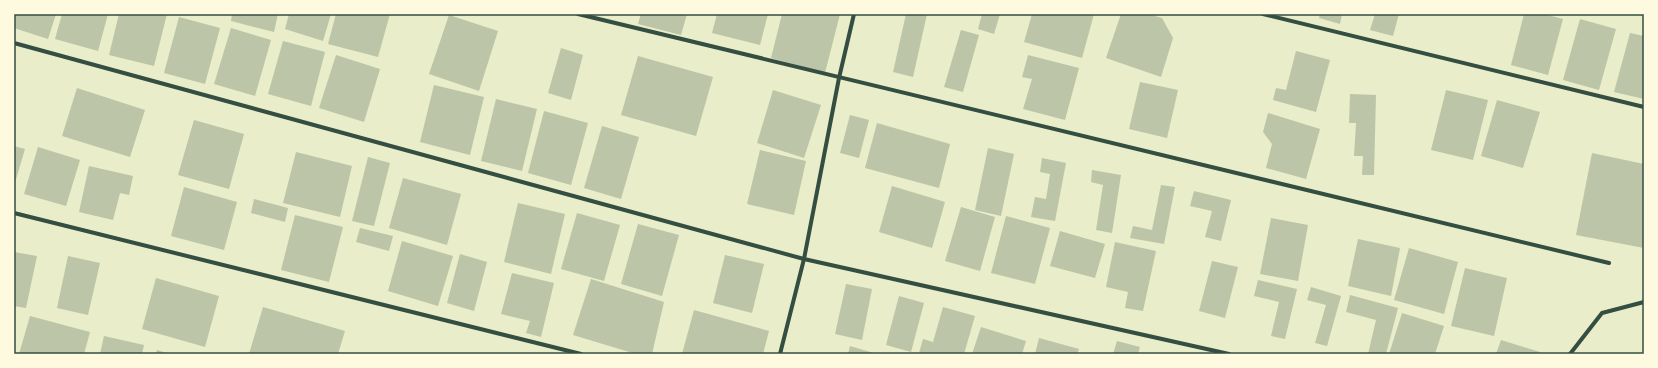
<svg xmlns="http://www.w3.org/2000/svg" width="1658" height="368" font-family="'IBM Plex Serif',serif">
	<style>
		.building { fill: #bcc5a7 }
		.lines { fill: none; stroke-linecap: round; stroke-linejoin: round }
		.minor { stroke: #344e41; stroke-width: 4 }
		.neatline { fill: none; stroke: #344e41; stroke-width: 1.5 }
	</style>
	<rect width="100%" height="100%" fill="#e9edc9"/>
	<g class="building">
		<path d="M14 14H56L48 39 14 28Z"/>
		<path d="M62 14H108L98 51 55 39Z"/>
		<path d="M119 14H167L154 66 109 55Z"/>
		<path d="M232 14H278L274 32 231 21Z"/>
		<path d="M289 14H331L323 41 285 29Z"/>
		<path d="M336 14H390L378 57 328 44Z"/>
		<path d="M641 14H687L681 35 638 24Z"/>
		<path d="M717 14H768L760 45 712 33Z"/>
		<path d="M782 14H840L825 73 771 58Z"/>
		<path d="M906 14H927L913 77 893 72Z"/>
		<path d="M982 14H1000L994 34 978 29Z"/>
		<path d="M1032 14H1094L1082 58 1024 42Z"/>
		<path d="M1121 14H1148L1162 18 1173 38 1161 77 1106 58Z"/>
		<path d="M1320 14H1342L1340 24 1319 18Z"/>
		<path d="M1375 14H1399L1393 36 1370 30Z"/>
		<path d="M1524 14H1544L1563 19 1548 75 1511 65Z"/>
		<path d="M449 15 498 31 479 91 429 74Z"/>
		<path d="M179 17 220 28 205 84 164 73Z"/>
		<path d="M1580 19 1616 29 1599 90 1563 80Z"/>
		<path d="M231 28 271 40 255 96 214 84Z"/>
		<path d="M961 30 979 35 963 92 944 87Z"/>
		<path d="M1630 33 1644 36V99L1614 92Z"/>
		<path d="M283 41 325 52 311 106 268 94Z"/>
		<path d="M561 48 583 55 571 100 548 93Z"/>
		<path d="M1296 51 1330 60 1316 112 1273 100 1276 88 1286 90Z"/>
		<path d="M336 55 380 69 364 122 319 108Z"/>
		<path d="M1028 55 1079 68 1065 120 1023 109 1032 79 1022 77Z"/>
		<path d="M638 56 713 77 696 136 621 115Z"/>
		<path d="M1140 82 1178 90 1167 138 1129 129Z"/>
		<path d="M434 85 484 97 470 155 420 142Z"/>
		<path d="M77 88 145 110 130 157 62 136Z"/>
		<path d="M773 90 821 105 804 158 757 143Z"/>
		<path d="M1446 90 1488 100 1473 160 1431 150Z"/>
		<path d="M1350 94 1376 95 1374 175H1362L1363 156H1354L1356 123H1349Z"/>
		<path d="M496 99 537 109 522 171 481 161Z"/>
		<path d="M1497 100 1540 112 1523 168 1481 156Z"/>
		<path d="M544 111 588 123 571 185 528 173Z"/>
		<path d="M1268 113 1320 129 1306 179 1266 168 1272 144 1263 132Z"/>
		<path d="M850 115 869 120 859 158 840 153Z"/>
		<path d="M194 120 244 134 229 189 178 175Z"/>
		<path d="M877 123 950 144 939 188 865 168Z"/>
		<path d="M602 126 639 137 621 199 584 188Z"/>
		<path d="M14 146 25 149 14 186Z"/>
		<path d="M38 147 80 160 66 206 24 194Z"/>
		<path d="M988 148 1014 154 1001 216 975 210Z"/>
		<path d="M760 150 806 161 794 215 747 204Z"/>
		<path d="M296 152 352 166 340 217 283 203Z"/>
		<path d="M1592 153 1644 164V248L1576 235Z"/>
		<path d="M368 157 390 163 374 226 352 221Z"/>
		<path d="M1042 158 1066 163 1055 221 1031 217 1035 197 1046 199 1050 174 1040 172Z"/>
		<path d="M89 166 133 176 129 195 120 193 113 220 79 212Z"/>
		<path d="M1092 170 1121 175 1112 233 1096 230 1103 185 1091 182Z"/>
		<path d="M403 178 461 194 447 245 389 228Z"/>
		<path d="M1161 185 1175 187 1164 244 1130 238 1133 226 1152 230Z"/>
		<path d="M892 186 945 202 932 248 879 232Z"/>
		<path d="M184 187 237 202 224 250 171 236Z"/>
		<path d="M1194 191 1231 200 1221 241 1205 237 1212 211 1190 206Z"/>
		<path d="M254 199 288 208 285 222 251 213Z"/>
		<path d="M518 203 565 214 551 274 504 262Z"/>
		<path d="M961 207 995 217 980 271 945 261Z"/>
		<path d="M577 213 620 225 604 281 561 269Z"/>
		<path d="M295 215 343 227 329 282 281 270Z"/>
		<path d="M1006 216 1050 228 1035 284 991 273Z"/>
		<path d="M1271 218 1308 225 1298 281 1260 274Z"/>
		<path d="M638 224 679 235 662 296 621 284Z"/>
		<path d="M360 228 393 236 389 251 356 242Z"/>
		<path d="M1060 231 1105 244 1095 278 1050 266Z"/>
		<path d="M1358 239 1400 248 1391 296 1348 286Z"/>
		<path d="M402 241 453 256 438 306 388 291Z"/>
		<path d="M1115 242 1156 251 1143 311 1125 308 1128 292 1106 287Z"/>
		<path d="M1409 248 1458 262 1444 314 1394 300Z"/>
		<path d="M14 252 37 256 26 308 14 306Z"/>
		<path d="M460 254 487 262 474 311 447 303Z"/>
		<path d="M725 255 764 264 752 313 713 303Z"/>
		<path d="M68 256 100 263 88 315 57 308Z"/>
		<path d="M1212 261 1238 267 1225 318 1199 311Z"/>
		<path d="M1465 268 1507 278 1494 336 1451 326Z"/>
		<path d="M512 273 554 283 541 337 526 333 530 321 501 314Z"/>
		<path d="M156 278 219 296 205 347 142 329Z"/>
		<path d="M591 279 664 302 652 354H636L573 335Z"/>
		<path d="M1258 280 1297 289 1285 339 1271 336 1279 302 1254 296Z"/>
		<path d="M846 284 872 289 862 340 835 334Z"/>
		<path d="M1311 287 1341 296 1327 346 1315 343 1326 305 1307 300Z"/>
		<path d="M1350 295 1398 308 1386 354H1368L1376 320 1346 312Z"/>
		<path d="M899 296 924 303 911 352 886 345Z"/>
		<path d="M263 307 345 331 338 354H249Z"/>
		<path d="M943 307 975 316 964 354H924L919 353 923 339 933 342Z"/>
		<path d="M694 310 769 331 763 354H682Z"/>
		<path d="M1402 313 1444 326 1435 354H1389Z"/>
		<path d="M30 316 90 332 84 354H19Z"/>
		<path d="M981 327 1026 341 1022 354H972Z"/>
		<path d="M104 336 144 345 142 354H100Z"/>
		<path d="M1039 338 1079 349 1077 354H1035Z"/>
		<path d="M1501 340 1540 352 1539 354H1496Z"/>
		<path d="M1117 341 1140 347 1138 354H1113Z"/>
		<path d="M850 346 877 354H848Z"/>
		<path d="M157 350 170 354H156Z"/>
	</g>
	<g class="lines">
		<g class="minor">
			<path d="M578 14 1609 263"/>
			<path d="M1263 14 1644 107"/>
			<path d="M14 43 804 259 1229 354"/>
			<path d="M14 213 581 354"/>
			<path d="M780 354 804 259 839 78 854 14"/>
			<path d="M1570 354 1602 313 1644 302"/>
		</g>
	</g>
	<rect width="1658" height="368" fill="none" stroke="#fefae0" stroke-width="30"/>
	<rect x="15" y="15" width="1628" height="338" class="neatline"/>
</svg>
